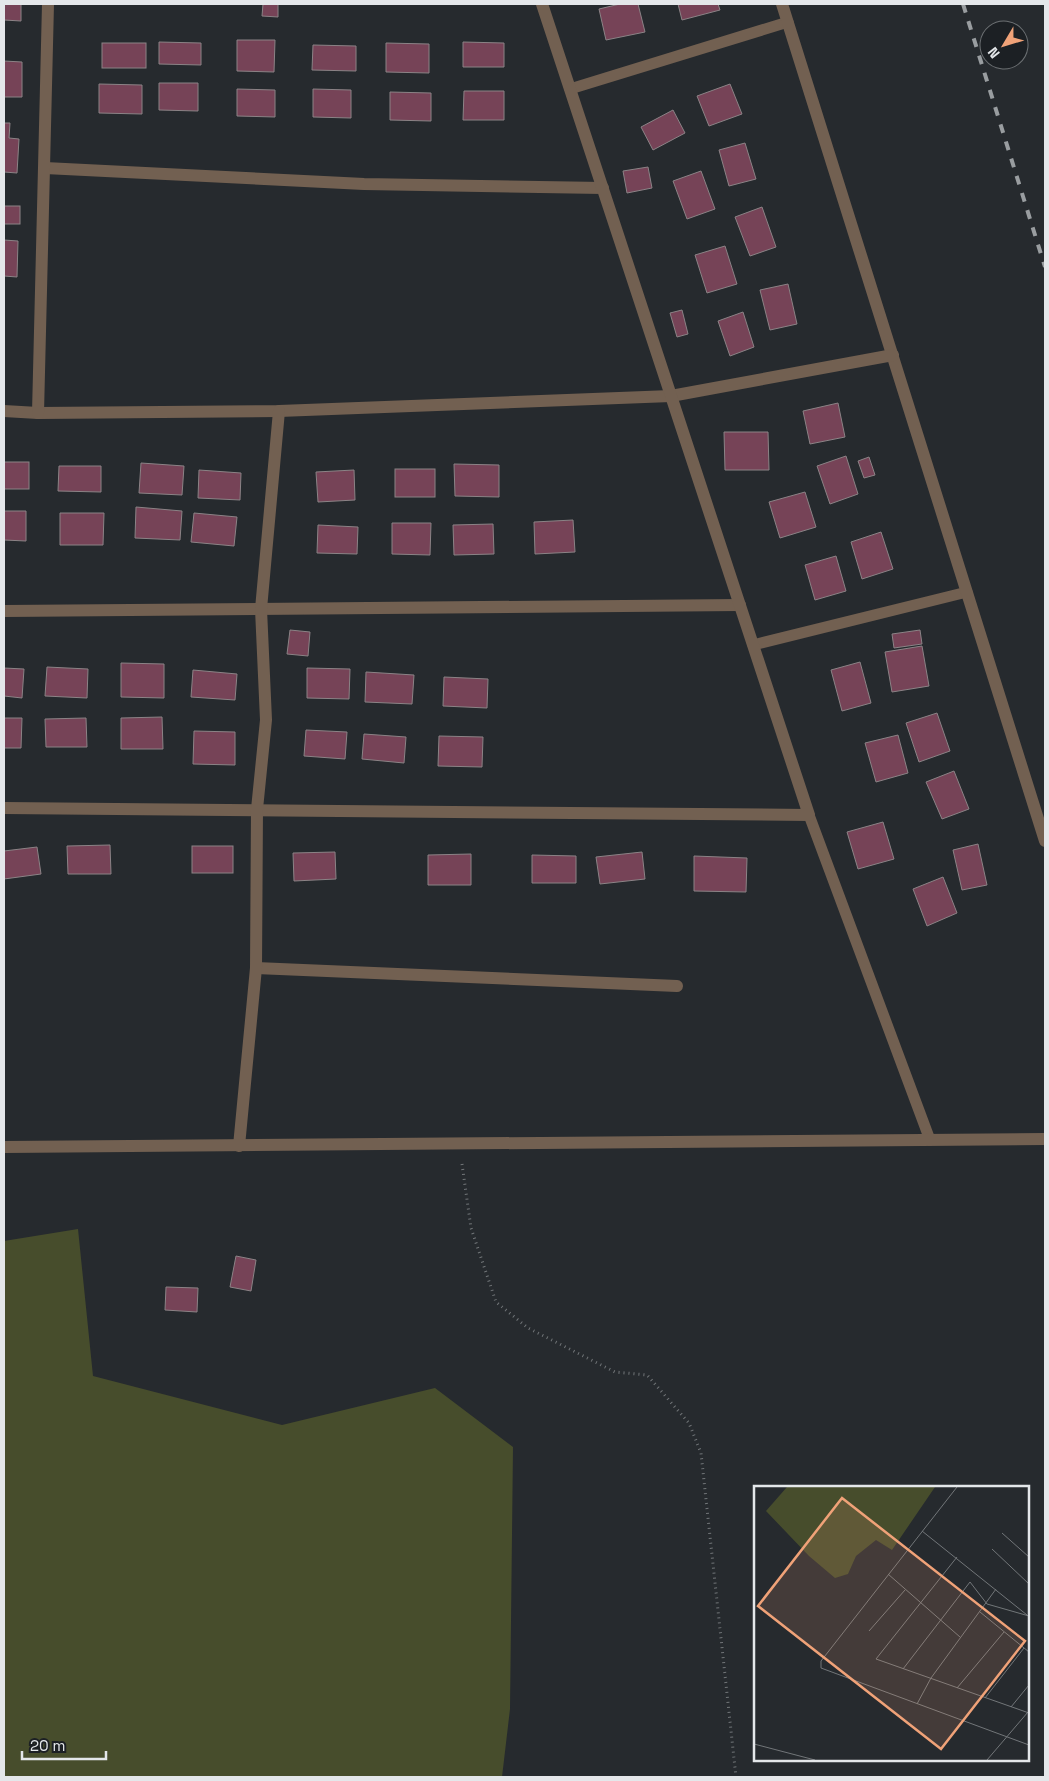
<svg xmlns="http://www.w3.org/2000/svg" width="1049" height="1781" font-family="'Space Grotesk',sans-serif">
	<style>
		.green { fill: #474d2c }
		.building { fill: #764357; stroke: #8b8386 }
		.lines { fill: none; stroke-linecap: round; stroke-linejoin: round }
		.path { stroke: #727679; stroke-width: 3; stroke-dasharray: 1 4; stroke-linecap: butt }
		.service { stroke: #726051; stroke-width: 11 }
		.minor { stroke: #726051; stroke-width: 12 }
		.rail { stroke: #999da0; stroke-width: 4; stroke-dasharray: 9 9; stroke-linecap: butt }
		.inset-road { fill: none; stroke: #727679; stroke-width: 1 }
		.view { fill: #f0a278; fill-opacity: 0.15; stroke: #f0a278; stroke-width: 2.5 }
		.inset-edge { fill: none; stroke: #e4e7ea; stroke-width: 2.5 }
	</style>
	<rect width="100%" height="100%" fill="#262a2e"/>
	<path class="green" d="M78 1229 93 1376 282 1425 435 1388 513 1447 510 1709 502 1777H4V1241Z"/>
	<g class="building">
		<path d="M4 4H21V21L4 20Z"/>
		<path d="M263 4H278V17L262 16Z"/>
		<path d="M620 4H638L645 32 606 40 599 9Z"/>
		<path d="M678 4H718L720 10 682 20Z"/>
		<path d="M237 40H275L274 72 237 71Z"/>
		<path d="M159 42 201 43V65L159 64Z"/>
		<path d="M463 42 504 43V67H463Z"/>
		<rect x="102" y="43" width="44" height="25"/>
		<path d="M386 43 429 44V73L386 72Z"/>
		<path d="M313 45 356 46V71L312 70Z"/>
		<path d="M4 61 22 62V97H4Z"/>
		<path d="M159 83H198V111L159 110Z"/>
		<path d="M99 84 142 85V114L99 113Z"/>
		<path d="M730 84 742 114 709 126 697 96Z"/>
		<path d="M237 89 275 90V117L237 116Z"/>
		<path d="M313 89 351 90V118L313 117Z"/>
		<path d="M464 91H504V120H463Z"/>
		<path d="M390 92 431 93V121L390 120Z"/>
		<path d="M673 110 685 133 653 150 641 127Z"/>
		<path d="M4 123H10L9 138 19 139 17 173 4 172Z"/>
		<path d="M745 143 756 179 729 186 719 150Z"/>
		<path d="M648 167 652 188 627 193 623 171Z"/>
		<path d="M701 171 715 209 687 219 673 181Z"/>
		<rect x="4" y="206" width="16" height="18"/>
		<path d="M762 207 776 247 750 256 735 217Z"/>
		<path d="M4 240 18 241 17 277 4 276Z"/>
		<path d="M725 246 737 284 707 293 695 255Z"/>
		<path d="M788 284 797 324 770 330 760 290Z"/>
		<path d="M682 310 688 334 677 337 670 313Z"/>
		<path d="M743 312 754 347 730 356 718 321Z"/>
		<path d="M838 403 845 437 810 444 803 411Z"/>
		<path d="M724 432H768L769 470H725Z"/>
		<path d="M846 456 858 494 830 504 817 466Z"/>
		<path d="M869 457 875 475 864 478 858 461Z"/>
		<rect x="4" y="462" width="25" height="27"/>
		<path d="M141 463 184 466 182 495 139 493Z"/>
		<path d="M454 464 499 465V497L455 496Z"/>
		<path d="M59 466H101V492L58 491Z"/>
		<rect x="395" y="469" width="40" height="28"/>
		<path d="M199 470 241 473 240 500 198 498Z"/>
		<path d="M354 470 355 500 318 502 316 472Z"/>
		<path d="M805 492 816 527 780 538 769 502Z"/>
		<path d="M136 507 182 511 180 540 135 538Z"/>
		<path d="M4 511H26V541L4 540Z"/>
		<path d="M60 513H104L103 545H60Z"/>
		<path d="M194 513 237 517 234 546 191 542Z"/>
		<path d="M573 520 575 552 535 554 534 522Z"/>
		<path d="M392 523H431L430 555 392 554Z"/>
		<path d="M493 524 494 554 454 555 453 525Z"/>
		<path d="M318 525 358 527 357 554 317 553Z"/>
		<path d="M881 532 893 569 862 579 851 542Z"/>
		<path d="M836 556 846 591 815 600 805 565Z"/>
		<path d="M290 630 310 632 308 656 287 654Z"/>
		<path d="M920 630 922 644 894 648 892 634Z"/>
		<path d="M922 646 929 686 892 692 885 652Z"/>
		<path d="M860 662 871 703 842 711 831 670Z"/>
		<path d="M121 663 164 664V698L121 697Z"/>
		<path d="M47 667 88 669 87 698 45 696Z"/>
		<path d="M4 668 24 669 22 698 4 696Z"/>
		<path d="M307 668 350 669 349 699 307 698Z"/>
		<path d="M193 670 237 674 235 700 191 697Z"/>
		<path d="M366 672 414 675 412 704 365 702Z"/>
		<path d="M444 677 488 679 487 708 443 706Z"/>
		<path d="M937 713 950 751 919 762 906 723Z"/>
		<path d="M162 717 163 749H121V718Z"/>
		<path d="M4 718H22L21 748H4Z"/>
		<path d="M86 718 87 747H46L45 719Z"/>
		<path d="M306 730 347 732 345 759 304 756Z"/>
		<path d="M194 731 235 732V765L193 764Z"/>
		<path d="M364 734 406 737 404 763 362 759Z"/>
		<path d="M898 735 908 773 876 782 865 743Z"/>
		<path d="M439 736 483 737 482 767 438 766Z"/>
		<path d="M954 771 969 809 942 819 926 782Z"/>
		<path d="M883 822 894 859 858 869 847 832Z"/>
		<path d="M978 844 987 885 962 890 953 850Z"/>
		<path d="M110 845 111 874H68L67 846Z"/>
		<rect x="192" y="846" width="41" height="27"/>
		<path d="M37 847 41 874 4 879V851Z"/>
		<path d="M335 852 336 879 294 881 293 853Z"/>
		<path d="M642 852 645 879 600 884 596 857Z"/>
		<path d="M471 854V885H428V855Z"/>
		<path d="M532 855 576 856V883H532Z"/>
		<path d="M694 856 747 858 746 892 694 891Z"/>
		<path d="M943 877 957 913 927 926 913 889Z"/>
		<path d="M236 1256 256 1260 251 1291 230 1287Z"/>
		<path d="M166 1287 198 1288 197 1312 165 1310Z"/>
	</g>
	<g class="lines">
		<path class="path" d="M462 1164 471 1228 496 1302 528 1328 615 1372 647 1375 689 1423 701 1453 736 1777"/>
		<g class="service">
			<path d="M570 89 788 22"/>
			<path d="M753 645 967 592"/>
			<path d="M809 815 930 1140"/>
		</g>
		<g class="minor">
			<path d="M782 4 1045 841"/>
			<path d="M45 168 364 184 603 188"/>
			<path d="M4 411 38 413 279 411 671 396 893 355"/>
			<path d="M38 413 48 4"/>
			<path d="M4 611 740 605"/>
			<path d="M4 808 809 815 542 4"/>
			<path d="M256 968 677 986"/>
			<path d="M239 1146 256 968 257 809 266 720 261 609 279 411"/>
			<path d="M4 1147 1045 1139"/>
		</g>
		<path class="rail" d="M963 4 1045 267"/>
	</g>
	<g transform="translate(754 1486)">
		<rect width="275" height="275" fill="#262a2e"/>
		<path d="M33 1H181L138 64 122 54 102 70 94 88 81 92 55 70 12 25Z" fill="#474d2c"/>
		<path class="inset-road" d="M203 1 67 175V182L275 259M168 45 273 129M248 47 275 71M238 63 275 98M203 71 122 173 275 227M134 88 206 151M226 126 275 166M115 145 151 104M149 183 216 96 233 118 275 130M203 202 250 146M231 212 270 162M163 218 177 192 242 103M257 221 275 199M0 258 61 274M233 274 274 226"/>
		<path class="view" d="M88 12 271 155 187 263 4 120Z"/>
		<rect width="275" height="275" class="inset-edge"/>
	</g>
	<rect width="1049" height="1781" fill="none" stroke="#e4e7ea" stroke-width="10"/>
	<g transform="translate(1004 45) rotate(232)"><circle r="24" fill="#1c2024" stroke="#6c7073"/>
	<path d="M0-4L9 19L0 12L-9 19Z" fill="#f0a278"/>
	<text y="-8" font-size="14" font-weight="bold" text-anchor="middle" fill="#e4e7ea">N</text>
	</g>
	<path d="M22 1751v8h84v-8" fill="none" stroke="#e4e7ea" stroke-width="2.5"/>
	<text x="30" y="1751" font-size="15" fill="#e4e7ea" stroke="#1c2024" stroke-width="4" paint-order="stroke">20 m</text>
</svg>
